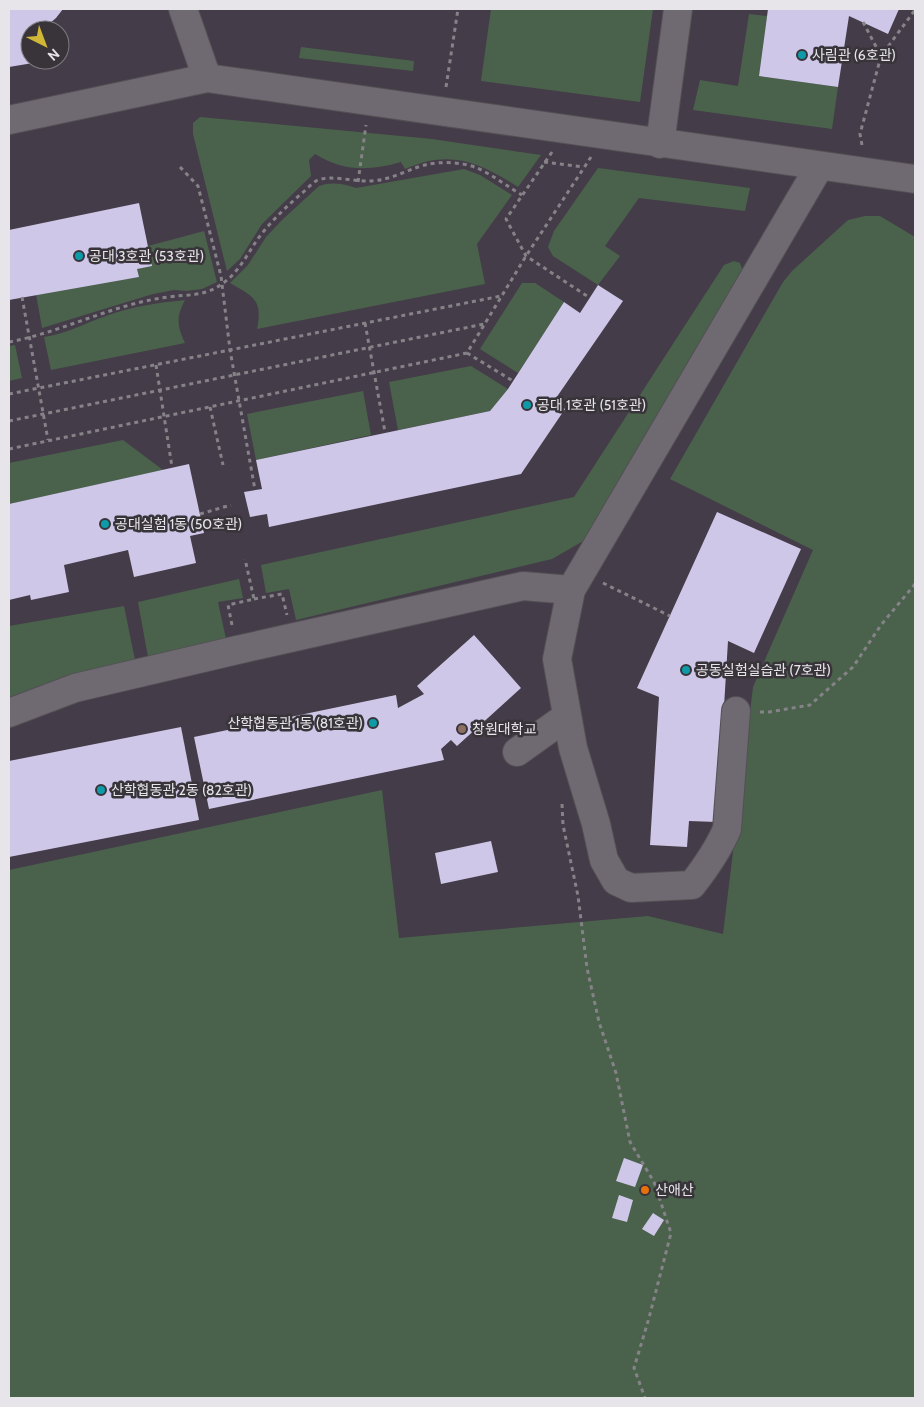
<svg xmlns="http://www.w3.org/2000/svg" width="924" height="1407" font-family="Cabin,'Noto Sans KR',sans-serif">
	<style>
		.built { fill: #443c48; fill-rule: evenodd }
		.green { fill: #4a624c }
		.building { fill: #cec7e8 }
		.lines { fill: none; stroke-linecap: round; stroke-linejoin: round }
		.minor-casing { stroke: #535055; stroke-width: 30 }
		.path { stroke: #868388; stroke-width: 3; stroke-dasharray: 4 4; stroke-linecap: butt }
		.minor { stroke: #6f6a71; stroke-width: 28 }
		.culture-dot { fill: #0f9aa8; stroke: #38343a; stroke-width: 2 }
		.education-dot { fill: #8d6e63; stroke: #38343a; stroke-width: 2 }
		.food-dot { fill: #e8710a; stroke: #38343a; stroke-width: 2 }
		.labels { text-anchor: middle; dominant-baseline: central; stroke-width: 5; stroke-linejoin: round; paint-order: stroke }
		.poi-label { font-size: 14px; fill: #e7e5e9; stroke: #38343a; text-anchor: start }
	</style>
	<rect width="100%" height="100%" fill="#38343a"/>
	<path class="built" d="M9 9H915V1398H9ZM30 30H60V60H30Z"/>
	<g class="green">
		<path d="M491 9H653L640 102 481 81Z"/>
		<path d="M749 14 767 16 759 76 838 87 832 129 693 110 700 80 738 86Z"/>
		<path d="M301 47 414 61 413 71 299 58Z"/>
		<path d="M200 117 432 139 541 155 518 187C479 162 450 149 405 169L401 162C370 171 344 172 315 154L309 160 311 176 262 224 240 259 227 271 193 134V123Z"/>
		<path d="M598 168 750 188 745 211 639 198 605 246 620 256 598 285 553 256 548 247 554 231Z"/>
		<path d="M464 169 480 175 512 195 477 244 485 284 257 329C263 300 254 297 230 283L248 265 266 237 282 220 319 186C331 181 345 184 356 188Z"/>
		<path d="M865 216H880L915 237V1398H9V870L382 790 399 938 648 916 723 934 753 687 813 550 670 479 783 282 792 271 848 220Z"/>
		<path d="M204 231 217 282 202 289 186 291 174 290 153 294 42 328 36 294 138 277 137 269 148 246Z"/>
		<path d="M734 261 740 263 743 272 585 540 552 559 296 620 289 589 266 593 261 565 574 497 724 265Z"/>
		<path d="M522 283H535L564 302 518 373 480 349Z"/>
		<path d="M185 300C176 317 177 325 185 343L51 370 44 337C66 334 85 323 106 316 133 306 157 303 185 300Z"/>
		<path d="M15 345 22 378 9 381V346Z"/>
		<path d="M471 366 508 389 490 411 398 430 389 382Z"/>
		<path d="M363 391 371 435 256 460 247 414Z"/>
		<path d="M123 440 163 470 9 504V463Z"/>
		<path d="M239 579 243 598 218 602 226 639 148 657 138 602Z"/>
		<path d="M124 606 135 660 9 697V626Z"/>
	</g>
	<g class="building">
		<path d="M9 9H63L56 18 42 30H30V36L28 37 30 60H32L33 63 9 67Z"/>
		<path d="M768 9H899L888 34 849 16 838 87 759 76Z"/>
		<path d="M139 203 152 266 137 269 139 277 9 300V230Z"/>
		<path d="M598 285 623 301 554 401 565 409 521 474 269 527 267 514 250 517 244 492 262 489 256 460 490 411 508 389 564 302 580 313Z"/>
		<path d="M189 464 204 533 190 536 196 563 134 577 128 550 64 565 69 592 31 600 30 595 9 600V504Z"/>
		<path d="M717 512 801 549 754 653 728 641 717 822 689 821 687 847 650 845 659 697 637 688Z"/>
		<path d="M474 635 521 688 457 746 451 740 441 749 444 760 209 809 194 737 396 695 398 708 424 694 417 686Z"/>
		<path d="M181 727 199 820 9 857V761Z"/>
		<path d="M491 841 498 872 441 884 435 853Z"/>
		<path d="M624 1158 643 1165 635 1187 616 1181Z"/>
		<path d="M619 1195 633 1200 627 1222 612 1218Z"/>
		<path d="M653 1213 664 1220 654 1236 642 1229Z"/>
	</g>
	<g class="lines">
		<defs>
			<g id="minor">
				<path d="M183 9 207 78"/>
				<path d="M9 120 207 78 915 179"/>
				<path d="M660 144 678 9"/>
				<path d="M736 711 727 829C718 850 706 867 692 885L631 888 616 881 604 860 596 824 573 748 557 659 571 590 819 167"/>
				<path d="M9 713 75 688 237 650 523 586 571 590"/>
				<path d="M517 752 566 717"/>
			</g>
		</defs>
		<use href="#minor" class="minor-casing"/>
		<g class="path">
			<path d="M863 22 881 56"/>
			<path d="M446 87 458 9"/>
			<path d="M862 145 860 134 881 56 915 10"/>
			<path d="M552 152 506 219 526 256 590 298"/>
			<path d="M544 162 583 167"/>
			<path d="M180 167 198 186 221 276 230 350 255 490"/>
			<path d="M358 182 366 125"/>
			<path d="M22 297 48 440"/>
			<path d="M365 323 385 432"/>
			<path d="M9 342C63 332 113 304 168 297 188 294 204 297 222 284 238 273 247 255 257 240 270 222 285 208 301 194 306 190 311 184 316 181 329 174 354 182 371 181 391 180 406 170 425 165 440 161 463 162 477 168 493 175 508 187 522 195"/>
			<path d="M467 353 513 381"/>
			<path d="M156 365 172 467"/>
			<path d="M9 394 501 296"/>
			<path d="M210 407 223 465"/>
			<path d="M9 421 484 324"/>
			<path d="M9 449 467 353 526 256 591 157"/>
			<path d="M200 514 231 505"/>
			<path d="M603 583 670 616"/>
			<path d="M254 599 282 594 287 615"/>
			<path d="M232 625 228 605 254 599 245 559"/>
			<path d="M760 712H769L810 705 853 667 881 625 915 584"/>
			<path d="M562 804 563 825 578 896 587 968 599 1022 616 1073 630 1142 654 1182 671 1233 649 1318 634 1368 645 1398"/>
		</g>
		<use href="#minor" class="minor"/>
	</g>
	<g class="culture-dot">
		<circle cx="802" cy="55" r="5"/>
		<circle cx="79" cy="256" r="5"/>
		<circle cx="527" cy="405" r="5"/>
		<circle cx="105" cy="524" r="5"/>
		<circle cx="686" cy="670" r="5"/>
		<circle cx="373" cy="723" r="5"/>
		<circle cx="101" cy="790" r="5"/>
	</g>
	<circle class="education-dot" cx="462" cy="729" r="5"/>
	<circle class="food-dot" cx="645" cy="1190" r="5"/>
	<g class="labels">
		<g class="poi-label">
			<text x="812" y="55">사림관 (6호관)</text>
			<text x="89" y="256">공대 3호관 (53호관)</text>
			<text x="537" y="405">공대 1호관 (51호관)</text>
			<text x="115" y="524">공대실험 1동 (50호관)</text>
			<text x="696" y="670">공동실험실습관 (7호관)</text>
			<text x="363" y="723" text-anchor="end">산학협동관 1동 (81호관)</text>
			<text x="472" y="729">창원대학교</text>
			<text x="111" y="790">산학협동관 2동 (82호관)</text>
			<text x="655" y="1190">산애산</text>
		</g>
	</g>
	<rect width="924" height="1407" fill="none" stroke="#e7e5e9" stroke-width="20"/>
	<g transform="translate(45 45) rotate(138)"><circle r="24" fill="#38343a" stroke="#7e7b80"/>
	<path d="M0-4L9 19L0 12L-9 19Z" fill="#d1b736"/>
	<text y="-8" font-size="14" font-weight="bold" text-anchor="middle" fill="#e7e5e9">N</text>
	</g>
</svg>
